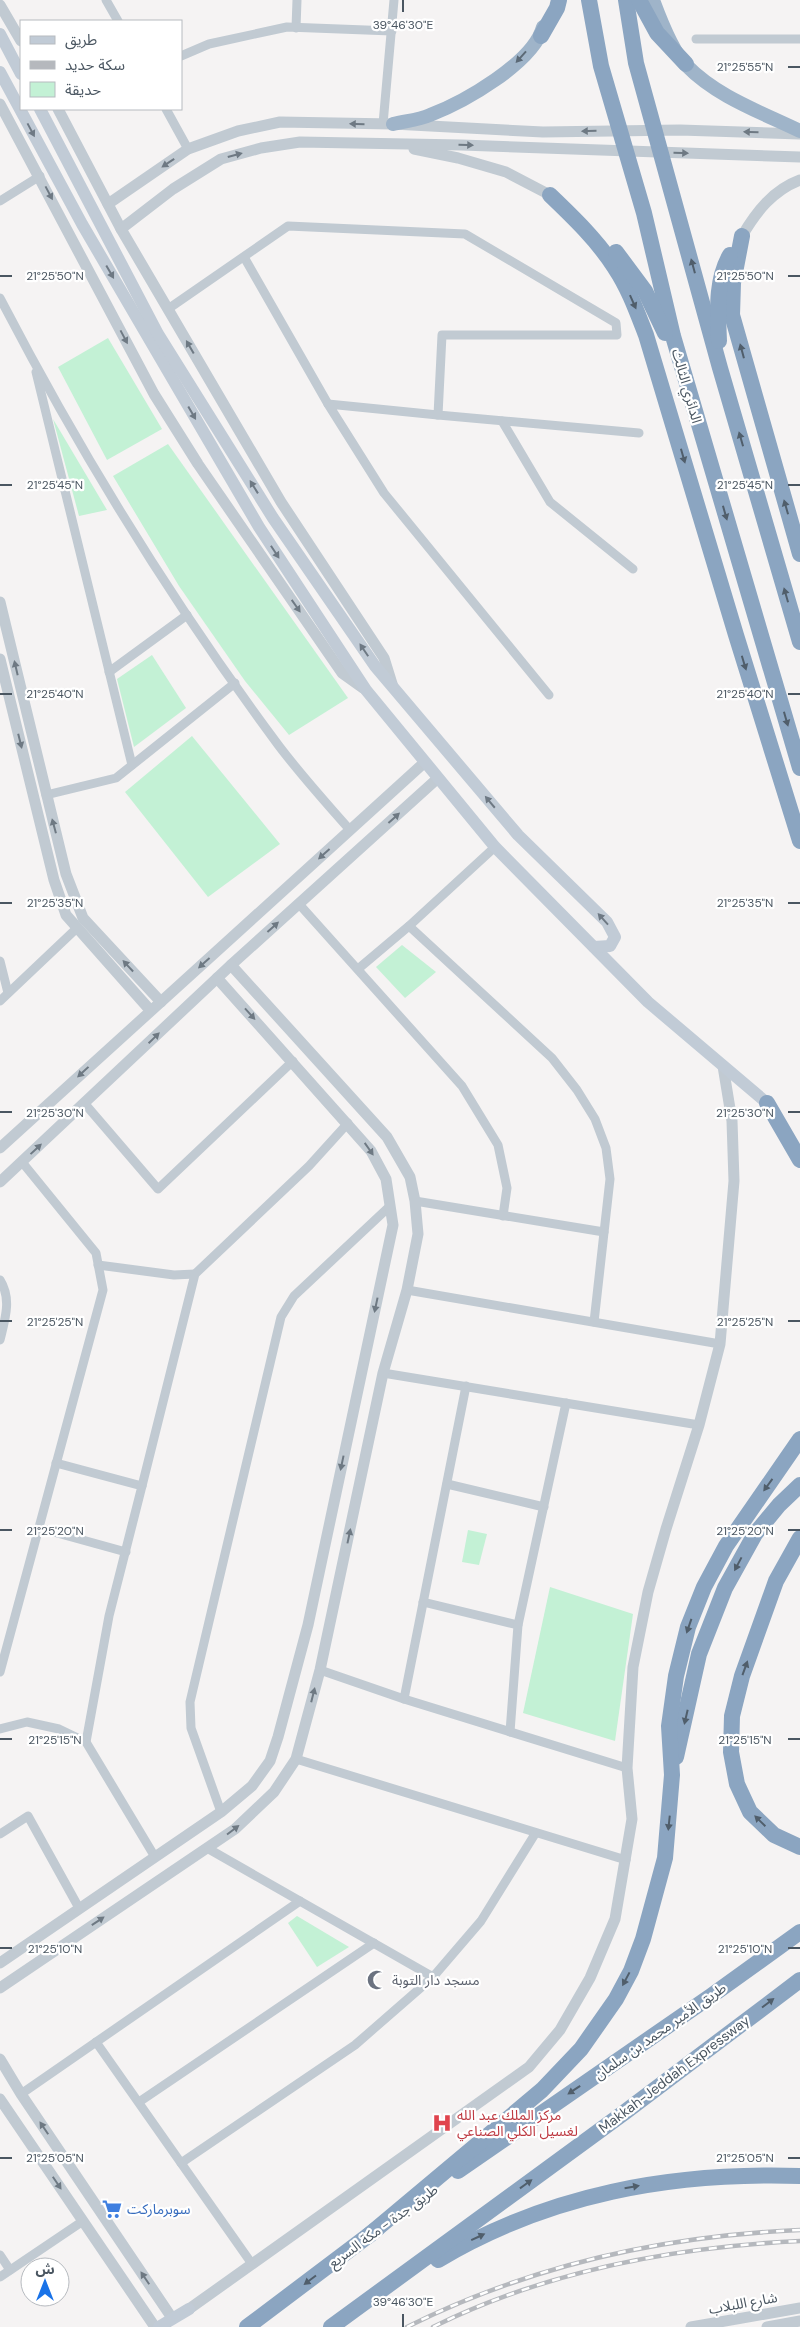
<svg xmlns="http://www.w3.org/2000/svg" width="800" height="2327" font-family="'DM Sans','Noto Sans Arabic',sans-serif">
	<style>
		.green { fill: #c3f1d5 }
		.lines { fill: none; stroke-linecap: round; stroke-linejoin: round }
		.minor { stroke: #c1cad2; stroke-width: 9 }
		.tertiary { stroke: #c1cad2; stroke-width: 11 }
		.secondary { stroke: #c1cbd6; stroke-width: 12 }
		.trunk { stroke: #9fb4c9; stroke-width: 14 }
		.motorway { stroke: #8ba5c1; stroke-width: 16 }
		.rail-casing { stroke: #b5b8bd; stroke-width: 4.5 }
		.rail { stroke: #fff; stroke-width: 2.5; stroke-dasharray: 8; stroke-linecap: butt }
		.oneway { fill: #5b6976 }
		.oneway2 { fill: #6e7983 }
		.oneway3 { fill: #6e7984 }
		.oneway4 { fill: #505e6b }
		.ticks { fill: none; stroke: #4a5661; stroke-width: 2 }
		.labels { text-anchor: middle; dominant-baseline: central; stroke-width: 4.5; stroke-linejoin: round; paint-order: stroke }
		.street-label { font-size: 14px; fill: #4a5661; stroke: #fff }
		.worship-label { font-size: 14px; fill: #5b616d; stroke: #fff; text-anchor: start }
		.health-label { font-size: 14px; fill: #be3a42; stroke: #fff; text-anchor: start }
		.shop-label { font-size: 14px; fill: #366cbe; stroke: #fff; text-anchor: start }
		.ticks-label { font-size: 12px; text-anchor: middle; fill: #4a5661; stroke: #fff; stroke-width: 4.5; stroke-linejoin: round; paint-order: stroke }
	</style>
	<rect width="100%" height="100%" fill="#f5f3f3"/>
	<g class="green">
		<path d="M108 338 162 429 107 460 58 367Z"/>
		<path d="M53 419 107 510 79 516Z"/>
		<path d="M168 444 348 698 289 735 245 681 179 586 113 476Z"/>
		<path d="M152 655 186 708 134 747 117 679Z"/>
		<path d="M192 736 280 844 208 897 125 792Z"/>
		<path d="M402 945 436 972 405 998 376 967Z"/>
		<path d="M468 1530 487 1534 479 1565 462 1562Z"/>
		<path d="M550 1587 633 1614 615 1741 523 1713Z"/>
		<path d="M297 1916 349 1947 317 1967 288 1923Z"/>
	</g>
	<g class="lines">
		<g class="minor">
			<path d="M106 0 118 21"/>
			<path d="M296 28 297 0"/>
			<path d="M696 39H800"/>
			<path d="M181 56 209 44 287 27 392 31"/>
			<path d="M166 109 188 149"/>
			<path d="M383 124 394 0"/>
			<path d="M0 201 40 176"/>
			<path d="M244 257 328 404"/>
			<path d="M0 298C81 454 174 605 279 746 301 775 326 803 350 830"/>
			<path d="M168 309 288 226 465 234 616 323 617 335H442L438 415 639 433"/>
			<path d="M36 372 132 765"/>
			<path d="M438 415 328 404 384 493 549 695"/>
			<path d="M502 421 550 502 633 569"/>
			<path d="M109 672 187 615"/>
			<path d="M46 795 116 778 235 683"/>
			<path d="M299 904 462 1086 498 1145 507 1188 503 1216"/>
			<path d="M409 926 552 1058 577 1090 595 1119 606 1148 610 1179 594 1322"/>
			<path d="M0 961 8 993"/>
			<path d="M358 969 409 926 495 847"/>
			<path d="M0 1001 77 928"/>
			<path d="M85 1104 158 1189 293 1061"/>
			<path d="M415 1201 604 1232"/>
			<path d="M98 1265 174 1275 195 1274"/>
			<path d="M0 1280C12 1299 5 1319 0 1340"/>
			<path d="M407 1290 720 1344"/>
			<path d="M383 1373 699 1425"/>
			<path d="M56 1463 142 1486 109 1616 86 1742"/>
			<path d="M447 1484 544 1507"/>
			<path d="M142 1486 195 1274 309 1166 348 1123"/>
			<path d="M39 1528 126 1552"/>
			<path d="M423 1602 518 1625"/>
			<path d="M320 1670 404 1699 627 1768"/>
			<path d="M0 1672 103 1290 96 1253 22 1162"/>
			<path d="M404 1699 466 1386"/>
			<path d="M0 1729 27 1722 59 1729 86 1742 155 1857"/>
			<path d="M510 1732 518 1625 566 1403"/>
			<path d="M296 1759 626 1860"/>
			<path d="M221 1812 191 1728 190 1702 281 1317 294 1296 390 1206"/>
			<path d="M0 1834 28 1816 79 1908"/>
			<path d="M207 1848 433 1977"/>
			<path d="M96 2042 252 2264"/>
			<path d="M21 2094 300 1901"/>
			<path d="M139 2102 374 1943"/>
			<path d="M181 2163 355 2045 433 1977 481 1921 535 1834"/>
			<path d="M0 2255 10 2270"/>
			<path d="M0 2277 83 2221"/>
		</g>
		<g class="tertiary">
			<path d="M0 5 21 41"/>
			<path d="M0 104 154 394 198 464 342 673 363 688"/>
			<path d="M58 109 121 229 281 502 384 658 393 687"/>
			<path d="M414 149 458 158 506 172 550 195"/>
			<path d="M108 204 188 149 238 131 280 122 393 124 543 132 680 130 800 134"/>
			<path d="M121 229 173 189 221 159 261 148 300 142 462 145 800 157"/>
			<path d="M742 236C756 212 773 190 800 180"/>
			<path d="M0 602 66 874 83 918 161 1002"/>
			<path d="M0 659 54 880 66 915 150 1010"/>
			<path d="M0 1148 425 762"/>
			<path d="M0 1182 231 965 438 778"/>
			<path d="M0 1963 221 1812 252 1786 270 1761 278 1737 308 1625 393 1225 386 1179 371 1151 217 978"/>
			<path d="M0 1988 235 1829 274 1792 296 1759 320 1670 383 1373 407 1290 418 1234 415 1201 410 1177 387 1137 231 965"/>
			<path d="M0 2059 21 2094 172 2318"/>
			<path d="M0 2099 155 2327"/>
			<path d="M189 2309 529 2067 560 2030 590 1978 615 1919 632 1819 627 1768 633 1667 648 1592 666 1529 699 1425 720 1344 734 1181 732 1121 723 1066"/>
			<path d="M691 2327 800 2308"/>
			<path d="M767 2327 800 2321"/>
		</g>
		<g class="secondary">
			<path d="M0 34 21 74"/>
			<path d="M0 72 82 224 259 527 366 690 495 847 648 1002 767 1103"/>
			<path d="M40 109 158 334 273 518 375 666 518 835 607 922 615 937 610 946 594 947"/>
			<path d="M159 2327 189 2309"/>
		</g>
		<g class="trunk">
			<path d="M653 0C660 19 672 51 686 65 717 97 761 112 800 131"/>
			<path d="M393 124C405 121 419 120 430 115 464 102 533 63 543 27"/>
		</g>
		<g class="motorway">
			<path d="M589 0 601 66 644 213 673 336 800 768"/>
			<path d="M626 0 636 63 720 368 800 642"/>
			<path d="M639 0 657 33 686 64"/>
			<path d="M541 36 557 8 559 0"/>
			<path d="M550 195C573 217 598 241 615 268 629 289 637 312 646 335L736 635 800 841"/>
			<path d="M742 236 733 283 732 315 800 554"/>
			<path d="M616 252 645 291 665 333"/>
			<path d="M719 341C718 312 715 281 730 255"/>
			<path d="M767 1103 800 1160"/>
			<path d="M800 1538 776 1581 742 1676 732 1716 731 1752 737 1784 750 1812 774 1835 800 1847"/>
			<path d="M676 1757 699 1654 725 1588 755 1534 779 1505 800 1485"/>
			<path d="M458 2171 711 1996 800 1932"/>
			<path d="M368 2236 542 2090 581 2049 616 1999 631 1971 643 1939 665 1858 672 1775 669 1726 676 1676 688 1627 704 1587 726 1546 800 1439"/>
			<path d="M438 2260C549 2194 671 2172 800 2176"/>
			<path d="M247 2327 377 2229"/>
			<path d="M331 2327 625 2112 800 1980"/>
		</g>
		<defs>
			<g id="rail">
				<path d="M407 2327C531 2265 662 2236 800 2230"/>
				<path d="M433 2327C546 2271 675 2247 800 2241"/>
			</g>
		</defs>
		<use href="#rail" class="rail-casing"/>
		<use href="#rail" class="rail"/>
	</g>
	<defs><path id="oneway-solid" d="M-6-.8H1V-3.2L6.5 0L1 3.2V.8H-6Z" transform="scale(1.25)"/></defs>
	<use class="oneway" href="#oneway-solid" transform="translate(521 57) rotate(132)"/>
	<g class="oneway2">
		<use href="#oneway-solid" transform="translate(357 124) rotate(-179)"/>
		<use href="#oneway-solid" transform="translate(589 131) rotate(179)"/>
		<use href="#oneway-solid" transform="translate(751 132) rotate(-178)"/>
		<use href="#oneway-solid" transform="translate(466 145) rotate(2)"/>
		<use href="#oneway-solid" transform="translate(681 153) rotate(2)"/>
		<use href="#oneway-solid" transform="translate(235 155) rotate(-15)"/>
		<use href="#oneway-solid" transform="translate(168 163) rotate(146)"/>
		<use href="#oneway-solid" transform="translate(49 193) rotate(62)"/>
		<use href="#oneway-solid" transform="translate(124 337) rotate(62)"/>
		<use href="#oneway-solid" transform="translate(190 347) rotate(-120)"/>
		<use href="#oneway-solid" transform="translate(296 606) rotate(55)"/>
		<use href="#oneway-solid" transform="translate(16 668) rotate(-103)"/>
		<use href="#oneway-solid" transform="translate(20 741) rotate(76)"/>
		<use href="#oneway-solid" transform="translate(394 818) rotate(-42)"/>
		<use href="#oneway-solid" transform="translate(54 826) rotate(-105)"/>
		<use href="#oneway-solid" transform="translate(324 854) rotate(138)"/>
		<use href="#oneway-solid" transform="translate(273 927) rotate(-42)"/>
		<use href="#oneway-solid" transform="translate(204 963) rotate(138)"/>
		<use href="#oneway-solid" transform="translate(128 966) rotate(-133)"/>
		<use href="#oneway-solid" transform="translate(250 1014) rotate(48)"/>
		<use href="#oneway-solid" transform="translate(154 1038) rotate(-44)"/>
		<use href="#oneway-solid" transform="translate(83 1072) rotate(137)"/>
		<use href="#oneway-solid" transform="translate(36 1149) rotate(-43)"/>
		<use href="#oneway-solid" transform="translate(369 1149) rotate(55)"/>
		<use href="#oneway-solid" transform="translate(376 1305) rotate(102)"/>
		<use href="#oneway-solid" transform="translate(342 1463) rotate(102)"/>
		<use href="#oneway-solid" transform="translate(349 1536) rotate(-78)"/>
		<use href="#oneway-solid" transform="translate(313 1695) rotate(-76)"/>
		<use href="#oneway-solid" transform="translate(233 1830) rotate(-37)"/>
		<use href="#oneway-solid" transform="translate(98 1921) rotate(-34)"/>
		<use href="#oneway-solid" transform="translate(44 2128) rotate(-124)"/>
		<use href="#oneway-solid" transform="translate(57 2183) rotate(56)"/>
		<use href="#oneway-solid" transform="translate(145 2278) rotate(-124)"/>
	</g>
	<g class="oneway3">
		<use href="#oneway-solid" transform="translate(31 130) rotate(62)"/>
		<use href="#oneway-solid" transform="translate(110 272) rotate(60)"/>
		<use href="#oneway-solid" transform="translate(192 413) rotate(60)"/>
		<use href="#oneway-solid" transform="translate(254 487) rotate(-122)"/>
		<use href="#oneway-solid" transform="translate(275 552) rotate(57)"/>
		<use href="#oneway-solid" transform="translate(364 650) rotate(-124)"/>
		<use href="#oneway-solid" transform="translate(490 802) rotate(-130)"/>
		<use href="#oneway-solid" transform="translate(603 919) rotate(-132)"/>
	</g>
	<g class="oneway4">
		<use href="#oneway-solid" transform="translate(693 266) rotate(-105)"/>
		<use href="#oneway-solid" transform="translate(633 302) rotate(66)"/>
		<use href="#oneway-solid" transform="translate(742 351) rotate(-105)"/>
		<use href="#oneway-solid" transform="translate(741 439) rotate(-106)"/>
		<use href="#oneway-solid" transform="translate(683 456) rotate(74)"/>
		<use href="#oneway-solid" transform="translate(786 507) rotate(-106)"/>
		<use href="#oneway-solid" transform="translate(725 513) rotate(74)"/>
		<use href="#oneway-solid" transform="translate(786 595) rotate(-106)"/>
		<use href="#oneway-solid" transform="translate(744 663) rotate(73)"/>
		<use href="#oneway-solid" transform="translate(786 719) rotate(74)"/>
		<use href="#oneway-solid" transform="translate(768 1485) rotate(126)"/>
		<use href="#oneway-solid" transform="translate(738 1564) rotate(118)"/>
		<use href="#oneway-solid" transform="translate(689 1626) rotate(109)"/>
		<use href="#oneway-solid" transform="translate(745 1668) rotate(-70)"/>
		<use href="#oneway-solid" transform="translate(686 1717) rotate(103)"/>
		<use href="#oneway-solid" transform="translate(760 1821) rotate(-136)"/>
		<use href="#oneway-solid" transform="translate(669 1823) rotate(96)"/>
		<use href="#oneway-solid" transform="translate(626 1979) rotate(118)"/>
		<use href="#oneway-solid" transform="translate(768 2003) rotate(-37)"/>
		<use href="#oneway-solid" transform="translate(574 2090) rotate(146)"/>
		<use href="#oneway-solid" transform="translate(526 2184) rotate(-36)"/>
		<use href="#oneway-solid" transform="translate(632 2187) rotate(-10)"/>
		<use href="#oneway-solid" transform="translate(478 2237) rotate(-25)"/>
		<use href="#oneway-solid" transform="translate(310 2280) rotate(143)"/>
	</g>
	<path class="ticks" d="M403 0V12M788 67H800M0 276H12M788 276H800M0 485H12M788 485H800M0 694H12M788 694H800M0 903H12M788 903H800M0 1112H12M788 1112H800M0 1321H12M788 1321H800M0 1530H12M788 1530H800M0 1739H12M788 1739H800M0 1948H12M788 1948H800M0 2158H12M788 2158H800M403 2314V2327"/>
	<defs>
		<symbol id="mosque-bare" viewBox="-9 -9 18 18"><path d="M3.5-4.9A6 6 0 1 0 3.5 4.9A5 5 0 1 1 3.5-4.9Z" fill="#6b7280" stroke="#fff" stroke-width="2.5" paint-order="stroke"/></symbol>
		<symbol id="hospital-bare" viewBox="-9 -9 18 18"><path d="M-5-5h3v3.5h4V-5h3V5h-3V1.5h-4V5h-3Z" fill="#e0444e" stroke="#fff" stroke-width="2.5" paint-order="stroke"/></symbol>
		<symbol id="supermarket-bare" viewBox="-9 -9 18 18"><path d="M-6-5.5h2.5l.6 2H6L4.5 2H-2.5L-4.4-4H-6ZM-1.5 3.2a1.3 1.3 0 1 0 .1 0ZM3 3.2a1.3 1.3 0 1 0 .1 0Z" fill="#3f7fe0" stroke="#fff" stroke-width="2.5" paint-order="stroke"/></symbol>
	</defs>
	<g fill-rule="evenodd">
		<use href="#mosque-bare" x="363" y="1966" width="28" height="28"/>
		<use href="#hospital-bare" x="428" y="2109" width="28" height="28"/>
		<use href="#supermarket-bare" x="98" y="2195" width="28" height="28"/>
	</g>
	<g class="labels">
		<g class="street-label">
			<text transform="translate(687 386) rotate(74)">الدائري الثالث</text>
			<text transform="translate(660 2031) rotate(-35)">طريق الأمير محمد بن سلمان</text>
			<text transform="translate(674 2074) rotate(-37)">Makkah-Jeddah Expressway</text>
			<text transform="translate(383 2226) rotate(-36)">طريق جدة - مكة السريع</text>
			<text transform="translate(743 2303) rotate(-10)">شارع اللبلاب</text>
		</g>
		<g class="worship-label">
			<text x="392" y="1980">مسجد دار التوبة</text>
		</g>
		<g class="health-label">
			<text x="457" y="2115">مركز الملك عبد الله<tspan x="457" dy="16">لغسيل الكلي الصناعي</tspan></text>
		</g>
		<g class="shop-label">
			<text x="127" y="2209">سوبرماركت</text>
		</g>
	</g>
	<g class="ticks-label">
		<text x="403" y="29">39°46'30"E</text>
		<text x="745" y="71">21°25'55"N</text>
		<text x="55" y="280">21°25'50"N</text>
		<text x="745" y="280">21°25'50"N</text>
		<text x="55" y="489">21°25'45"N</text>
		<text x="745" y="489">21°25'45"N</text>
		<text x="55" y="698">21°25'40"N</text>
		<text x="745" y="698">21°25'40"N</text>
		<text x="55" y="907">21°25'35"N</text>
		<text x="745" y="907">21°25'35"N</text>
		<text x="55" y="1117">21°25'30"N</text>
		<text x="745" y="1117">21°25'30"N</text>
		<text x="55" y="1326">21°25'25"N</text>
		<text x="745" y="1326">21°25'25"N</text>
		<text x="55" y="1535">21°25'20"N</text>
		<text x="745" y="1535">21°25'20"N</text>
		<text x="55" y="1744">21°25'15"N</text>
		<text x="745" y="1744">21°25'15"N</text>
		<text x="55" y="1953">21°25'10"N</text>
		<text x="745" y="1953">21°25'10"N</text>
		<text x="55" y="2162">21°25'05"N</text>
		<text x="745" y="2162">21°25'05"N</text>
		<text x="403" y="2306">39°46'30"E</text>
	</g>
	<rect x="20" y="20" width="162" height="90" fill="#ffffff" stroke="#b7bbc0"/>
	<rect x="30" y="36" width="25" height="8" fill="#c1cbd6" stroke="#b7bbc0"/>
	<text x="65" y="45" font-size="15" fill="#4a5661">طريق</text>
	<rect x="30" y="61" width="25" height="8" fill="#b5b8bd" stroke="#b7bbc0"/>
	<text x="65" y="70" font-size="15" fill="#4a5661">سكة حديد</text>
	<rect x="30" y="82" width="25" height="15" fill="#c3f1d5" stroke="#b7bbc0"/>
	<text x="65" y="95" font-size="15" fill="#4a5661">حديقة</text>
	<g transform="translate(45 2282)"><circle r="24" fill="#ffffff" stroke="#b7bbc0"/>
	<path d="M0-4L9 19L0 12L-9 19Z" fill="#1a73e8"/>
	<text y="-8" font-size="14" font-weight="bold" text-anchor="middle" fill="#4a5661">ش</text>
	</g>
</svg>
